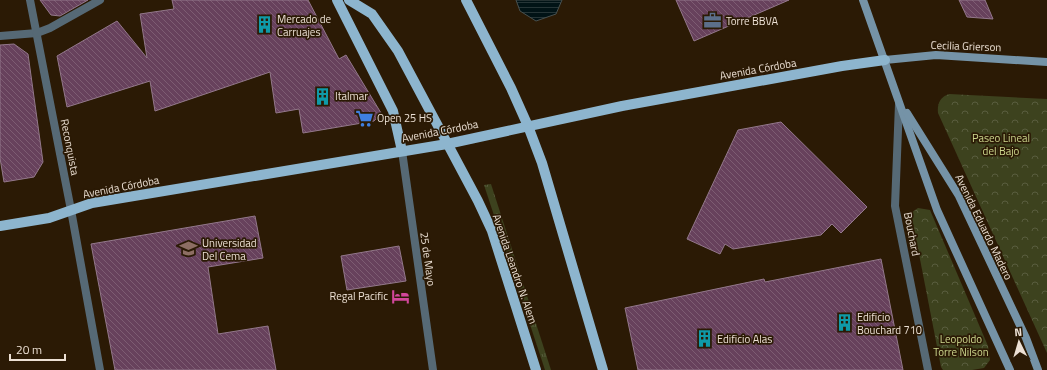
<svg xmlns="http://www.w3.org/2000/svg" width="1047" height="370" font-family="'Titillium Web',sans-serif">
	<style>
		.grass { fill: url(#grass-tufts) }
		.park { fill: url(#park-crowns) }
		.water { fill: url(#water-rules); stroke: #48504f }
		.building { fill: url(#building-back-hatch); stroke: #93788b }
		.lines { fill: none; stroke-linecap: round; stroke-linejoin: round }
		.pedestrian { stroke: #566975; stroke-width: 8 }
		.minor { stroke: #566975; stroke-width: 8 }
		.secondary { stroke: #7593a7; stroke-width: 8 }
		.primary { stroke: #8db5ce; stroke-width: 10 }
		.labels { text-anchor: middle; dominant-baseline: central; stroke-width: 3.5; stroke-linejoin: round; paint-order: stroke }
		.poi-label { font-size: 11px; fill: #ece0d4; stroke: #2b1a05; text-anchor: start }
		.street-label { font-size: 11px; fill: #ece0d4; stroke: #2b1a05 }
		.park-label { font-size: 11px; fill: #cdd78e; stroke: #2b1a05 }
	</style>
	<defs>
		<pattern id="grass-tufts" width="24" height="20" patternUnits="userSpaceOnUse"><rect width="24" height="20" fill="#3d421e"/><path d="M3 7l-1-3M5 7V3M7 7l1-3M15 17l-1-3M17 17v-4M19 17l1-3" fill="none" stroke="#595d3e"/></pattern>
		<pattern id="park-crowns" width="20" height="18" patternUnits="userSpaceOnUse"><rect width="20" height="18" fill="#3d421e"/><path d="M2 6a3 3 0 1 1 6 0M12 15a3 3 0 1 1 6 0" fill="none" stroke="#595d3e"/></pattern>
		<pattern id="water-rules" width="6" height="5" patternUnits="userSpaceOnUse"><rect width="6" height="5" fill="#011316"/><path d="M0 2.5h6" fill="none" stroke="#263537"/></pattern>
		<pattern id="building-back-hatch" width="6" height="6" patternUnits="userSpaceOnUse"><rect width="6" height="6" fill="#67415c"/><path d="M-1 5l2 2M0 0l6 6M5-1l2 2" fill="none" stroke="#7d5c72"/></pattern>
	</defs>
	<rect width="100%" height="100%" fill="#2b1a05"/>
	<path class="grass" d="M491 184 551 370H545L484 185Z"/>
	<g class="park">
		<path d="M949 94 1047 99V353L938 113C937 104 940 97 949 94Z"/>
		<path d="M918 208 930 210 988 346 990 360 984 368 972 370H943L941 367 911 213Z"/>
	</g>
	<path class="water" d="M516 0H562L556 14 536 21 520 11Z"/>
	<g class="building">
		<path d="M40 0H88L60 16 51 15Z"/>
		<path d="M172 0H308L339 59 346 55 381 113 374 121 303 133 299 109 276 113 270 72 155 111 150 81 67 107 57 56 117 21 147 58 140 14 174 9Z"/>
		<path d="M676 0H789L694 41Z"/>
		<path d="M959 0H985L993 19 967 17Z"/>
		<path d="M14 44 28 54 43 162 34 177 4 182 0 158V45Z"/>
		<path d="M781 122 867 207 841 233 832 224 821 235 733 249 725 244 720 254 687 239 738 130Z"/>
		<path d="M255 216 263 258 208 267 218 334 268 326 276 370H115L91 244Z"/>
		<path d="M399 246 406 281 347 290 341 256Z"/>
		<path d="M881 259 903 370H638L625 308 764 279 765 282Z"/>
	</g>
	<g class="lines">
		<path class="pedestrian" d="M0 36 37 33"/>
		<g class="minor">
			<path d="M30 0 71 210 100 370"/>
			<path d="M37 33 50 28 100 0"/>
			<path d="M899 104 895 206 928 370"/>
			<path d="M402 151 433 370"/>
		</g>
		<g class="secondary">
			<path d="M863 0 937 210 1010 370"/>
			<path d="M885 60 936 55 1047 62"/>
			<path d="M907 113 959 196 1026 338 1038 370"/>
		</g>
		<g class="primary">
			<path d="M337 0 393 111 402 151"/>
			<path d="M349 0 372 14 398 51 478 201 492 231 536 370"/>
			<path d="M466 0 511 88 528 126 542 163 603 370"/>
			<path d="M0 226 49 218 92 203 447 144 622 106 842 66 885 60"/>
		</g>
	</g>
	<defs>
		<symbol id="office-bare" viewBox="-9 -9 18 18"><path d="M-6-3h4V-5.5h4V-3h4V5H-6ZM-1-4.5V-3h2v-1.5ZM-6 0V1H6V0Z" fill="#5c6f8a" stroke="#2b1a05" stroke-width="2.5" paint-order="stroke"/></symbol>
		<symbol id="building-bare" viewBox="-9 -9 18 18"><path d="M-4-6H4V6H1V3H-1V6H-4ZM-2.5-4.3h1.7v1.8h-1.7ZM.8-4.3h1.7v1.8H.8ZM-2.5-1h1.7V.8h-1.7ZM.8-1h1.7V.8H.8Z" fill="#0f9aa8" stroke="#2b1a05" stroke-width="2.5" paint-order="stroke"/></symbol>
		<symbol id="supermarket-bare" viewBox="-9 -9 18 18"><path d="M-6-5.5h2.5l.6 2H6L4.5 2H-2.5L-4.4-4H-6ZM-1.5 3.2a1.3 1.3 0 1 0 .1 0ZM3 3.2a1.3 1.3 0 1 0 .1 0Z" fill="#3f7fe0" stroke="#2b1a05" stroke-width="2.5" paint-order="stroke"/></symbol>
		<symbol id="university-bare" viewBox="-9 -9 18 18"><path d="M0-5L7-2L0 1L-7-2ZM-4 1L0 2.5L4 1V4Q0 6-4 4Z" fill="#8d6e63" stroke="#2b1a05" stroke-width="2.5" paint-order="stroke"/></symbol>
		<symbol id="hotel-bare" viewBox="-9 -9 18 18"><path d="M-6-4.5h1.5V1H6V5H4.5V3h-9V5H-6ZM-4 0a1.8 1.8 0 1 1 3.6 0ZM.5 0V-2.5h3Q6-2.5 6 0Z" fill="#d1479c" stroke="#2b1a05" stroke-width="2.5" paint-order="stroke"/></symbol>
	</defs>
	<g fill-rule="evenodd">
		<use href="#office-bare" x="700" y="8" width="25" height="25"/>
		<use href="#building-bare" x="252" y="12" width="25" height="25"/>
		<use href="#building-bare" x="310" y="84" width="25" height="25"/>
		<use href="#supermarket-bare" x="352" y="106" width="25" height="25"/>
		<use href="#university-bare" x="176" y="236" width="25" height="25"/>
		<use href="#hotel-bare" x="388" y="284" width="25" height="25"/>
		<use href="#building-bare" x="832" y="310" width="25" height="25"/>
		<use href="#building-bare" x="692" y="326" width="25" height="25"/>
	</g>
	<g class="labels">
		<g class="poi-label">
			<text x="277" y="19">Mercado de<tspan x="277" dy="13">Carruajes</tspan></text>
			<text x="726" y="21">Torre BBVA</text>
			<text x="335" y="96">Italmar</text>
			<text x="377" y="118">Open 25 HS</text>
			<text x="202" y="243">Universidad<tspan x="202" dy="13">Del Cema</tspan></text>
			<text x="388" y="296" text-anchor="end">Regal Pacific</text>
			<text x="857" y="317">Edificio<tspan x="857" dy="13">Bouchard 710</tspan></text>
			<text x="717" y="339">Edificio Alas</text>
		</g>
		<g class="street-label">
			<text transform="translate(966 46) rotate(2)">Cecilia Grierson</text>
			<text transform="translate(758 69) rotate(-10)">Avenida Córdoba</text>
			<text transform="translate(440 131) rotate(-11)">Avenida Córdoba</text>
			<text transform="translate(70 147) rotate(79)">Reconquista</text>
			<text transform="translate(121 187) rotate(-11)">Avenida Córdoba</text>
			<text transform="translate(984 227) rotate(64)">Avenida Eduardo Madero</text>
			<text transform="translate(912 234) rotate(79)">Bouchard</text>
			<text transform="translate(428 259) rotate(82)">25 de Mayo</text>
			<text transform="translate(515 269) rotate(71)">Avenida Leandro N. Alem</text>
		</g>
		<g class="park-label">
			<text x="1001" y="138">Paseo Lineal<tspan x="1001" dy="13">del Bajo</tspan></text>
			<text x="961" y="339">Leopoldo<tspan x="961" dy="13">Torre Nilson</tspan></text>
		</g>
	</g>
	<g transform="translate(1019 342) rotate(355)" stroke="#2b1a05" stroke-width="3" paint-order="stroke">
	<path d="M0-3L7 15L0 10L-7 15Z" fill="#ece0d4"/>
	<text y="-6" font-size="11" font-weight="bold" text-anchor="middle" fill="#ece0d4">N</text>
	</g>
	<path d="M10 354v6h55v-6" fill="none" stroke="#ece0d4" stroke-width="2"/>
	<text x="16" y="354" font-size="12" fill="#ece0d4" stroke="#2b1a05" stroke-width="3" paint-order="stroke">20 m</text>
</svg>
